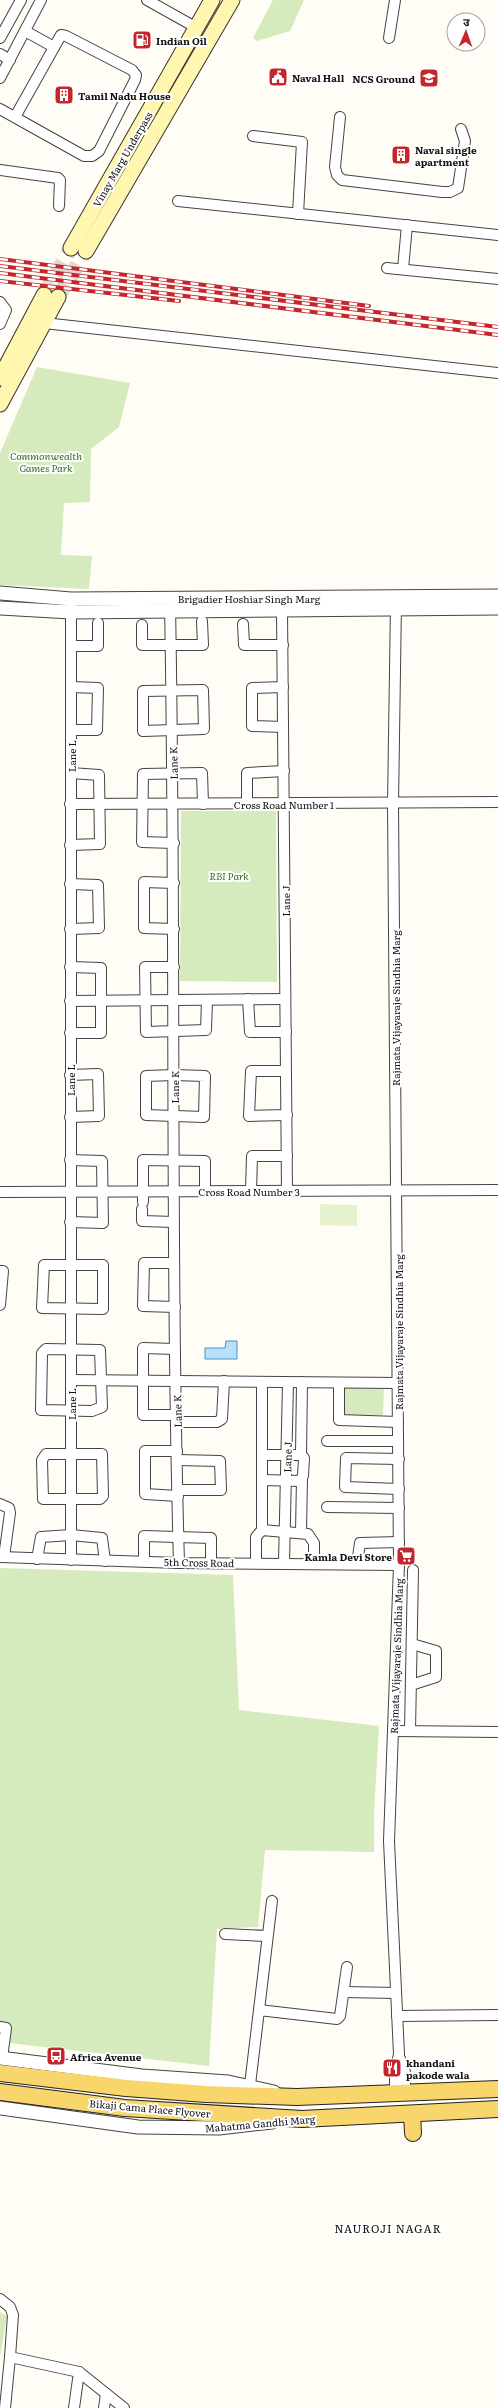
<svg xmlns="http://www.w3.org/2000/svg" width="498" height="2408" font-family="Literata,'Noto Sans Devanagari',serif">
	<style>
		.green { fill: #d5ebbd }
		.pitch { fill: #e6f2cf }
		.water { fill: #b9e0f7; stroke: #3f96cf }
		.lines { fill: none; stroke-linecap: round; stroke-linejoin: round }
		.secondary-tunnel { stroke: #dbdad3; stroke-width: 15; stroke-dasharray: 15 8; stroke-linecap: butt }
		.minor-casing { stroke: #444; stroke-width: 12 }
		.tertiary-casing { stroke: #444; stroke-width: 15 }
		.secondary-casing { stroke: #333; stroke-width: 17 }
		.primary-casing { stroke: #222; stroke-width: 18 }
		.minor { stroke: #fff; stroke-width: 10 }
		.tertiary { stroke: #fff; stroke-width: 13 }
		.secondary { stroke: #fff6b0; stroke-width: 15 }
		.primary { stroke: #f9d66b; stroke-width: 16 }
		.rail-casing { stroke: #c4262e; stroke-width: 4 }
		.rail { stroke: #fff; stroke-width: 2.5; stroke-dasharray: 8; stroke-linecap: butt }
		.labels { text-anchor: middle; dominant-baseline: central; stroke-width: 4; stroke-linejoin: round; paint-order: stroke }
		.poi-label { font-size: 10px; font-weight: bold; fill: #111; stroke: #fff; text-anchor: start }
		.street-label { font-size: 10px; fill: #111; stroke: #fff }
		.park-label { font-size: 10px; font-style: italic; fill: #2f6b1f; stroke: #fff }
		.neighbourhood-label { font-size: 11px; letter-spacing: 1px; fill: #111; stroke: #fff }
	</style>
	<rect width="100%" height="100%" fill="#fffdf5"/>
	<g class="green">
		<path d="M273 0H304L290 31 257 41 253 38Z"/>
		<path d="M37 367 130 383 119 427 91 449 90 502 64 503 61 555 92 556 89 589 0 585V453Z"/>
		<path d="M181 811H276L277 982 180 981Z"/>
		<path d="M343 1387H384L383 1415H343Z"/>
		<path d="M0 1568 233 1575 239 1710 379 1726 374 1813V1852L265 1850 258 1927 217 1929 209 2066 0 2042Z"/>
		<path d="M0 2312 7 2316 0 2357Z"/>
	</g>
	<path class="pitch" d="M320 1204 357 1205V1226L320 1225Z"/>
	<path class="water" d="M226 1341H237V1359H205V1348H225Z"/>
	<g class="lines">
		<g class="secondary-tunnel">
			<path d="M44 295 71 248"/>
			<path d="M58 297 86 251"/>
		</g>
		<defs>
			<g id="minor">
				<path d="M147 0 197 28"/>
				<path d="M25 31 54 47"/>
				<path d="M0 38 21 0"/>
				<path d="M389 38 395 0"/>
				<path d="M0 54 10 60"/>
				<path d="M0 78 41 0"/>
				<path d="M0 109 84 156H92L99 151 135 80 136 75 132 70 66 36 61 35 15 117"/>
				<path d="M340 117 335 167 337 175 342 180 442 192H450L458 188 465 141 461 129"/>
				<path d="M253 136 302 142 298 214"/>
				<path d="M0 170 58 178 60 180 59 206"/>
				<path d="M178 201 498 235"/>
				<path d="M387 268 498 279"/>
				<path d="M403 269 407 225"/>
				<path d="M0 302 6 310 0 324"/>
				<path d="M44 323 498 373"/>
				<path d="M71 605V1560"/>
				<path d="M170 605C176 924 170 1243 179 1563"/>
				<path d="M282 610 287 1191"/>
				<path d="M243 624 244 645H283"/>
				<path d="M142 625V645H203L202 621"/>
				<path d="M71 646H98V623"/>
				<path d="M283 687 252 688V726L283 727"/>
				<path d="M203 690 204 729 143 731V691Z"/>
				<path d="M71 730H97L98 688 71 687"/>
				<path d="M70 804 498 802"/>
				<path d="M247 804V773L284 771"/>
				<path d="M174 843 142 842 143 774 202 773 203 804"/>
				<path d="M70 845 100 844 99 775 71 773"/>
				<path d="M174 883 144 882V928L174 929"/>
				<path d="M70 929 99 928 98 885 70 884"/>
				<path d="M174 967H145L146 1032 206 1030 207 1000"/>
				<path d="M248 999 250 1032H286"/>
				<path d="M70 1001 285 999"/>
				<path d="M70 1033H101V968L70 967"/>
				<path d="M286 1071H251L249 1116 287 1115"/>
				<path d="M70 1075 98 1074 99 1116 70 1117"/>
				<path d="M174 1075 205 1076 204 1117 146 1115V1076Z"/>
				<path d="M70 1160 102 1161 103 1223 70 1222"/>
				<path d="M251 1191 252 1156H287"/>
				<path d="M0 1192 498 1190"/>
				<path d="M143 1202V1160L205 1161V1191"/>
				<path d="M142 1209V1221L174 1222"/>
				<path d="M174 1263H144L143 1306 175 1307"/>
				<path d="M44 1265H103V1309L42 1308Z"/>
				<path d="M0 1271H3L0 1305"/>
				<path d="M46 1349 100 1350 102 1407 92 1411 41 1410 42 1353Z"/>
				<path d="M175 1349 143 1348V1415H177"/>
				<path d="M71 1380 398 1383"/>
				<path d="M262 1382V1455H301L304 1458 303 1476 300 1481 262 1480V1530"/>
				<path d="M339 1383V1420L398 1422"/>
				<path d="M177 1422H217L222 1419 224 1381"/>
				<path d="M327 1441H398"/>
				<path d="M177 1451H145V1494L178 1496"/>
				<path d="M46 1454H102L103 1496 100 1499H43L42 1460Z"/>
				<path d="M301 1455 302 1382"/>
				<path d="M399 1459 346 1458 345 1487 399 1489"/>
				<path d="M177 1460 220 1461 221 1490H178"/>
				<path d="M262 1480V1455"/>
				<path d="M0 1504 9 1508 10 1513 4 1557"/>
				<path d="M327 1507 399 1508"/>
				<path d="M301 1532 302 1479"/>
				<path d="M0 1557 179 1563 399 1565"/>
				<path d="M37 1559 41 1537 71 1535 102 1538 105 1561"/>
				<path d="M144 1561V1536L211 1538V1562"/>
				<path d="M256 1563V1537L262 1530 308 1534 314 1543V1564"/>
				<path d="M284 1563 288 1383"/>
				<path d="M357 1564 360 1543 399 1542"/>
				<path d="M411 1685 436 1677V1651L412 1644"/>
				<path d="M393 1731 498 1732"/>
				<path d="M410 1731 413 1570"/>
				<path d="M225 1934 267 1936"/>
				<path d="M344 1992 396 1993"/>
				<path d="M259 2010 272 1901"/>
				<path d="M397 2016 498 2015"/>
				<path d="M0 2027 6 2028 2 2058"/>
				<path d="M399 2056 405 2072V2094"/>
				<path d="M249 2093 259 2010 337 2019 340 2016 347 1967"/>
				<path d="M395 2094V2074L399 2054 389 1841 399 1565 393 804 396 603"/>
				<path d="M0 2299 10 2307 13 2315 10 2357 79 2372 74 2408"/>
				<path d="M79 2372 124 2408"/>
				<path d="M5 2408 10 2357"/>
				<path d="M104 2408 106 2394"/>
			</g>
			<g id="tertiary">
				<path d="M0 593 71 599 498 596"/>
				<path d="M0 608 71 612 498 608"/>
				<path d="M0 2058 142 2076 228 2082 274 2092"/>
				<path d="M0 2108 138 2127 219 2128 272 2122"/>
			</g>
			<g id="secondary">
				<path d="M71 248 212 0"/>
				<path d="M86 251 232 0"/>
				<path d="M0 378 44 295"/>
				<path d="M0 404 58 297"/>
			</g>
			<g id="primary">
				<path d="M0 2073 126 2088 206 2094 297 2097 498 2089"/>
				<path d="M0 2092 125 2108 302 2119 498 2109"/>
				<path d="M412 2114 413 2133"/>
			</g>
		</defs>
		<use href="#minor" class="minor-casing"/>
		<use href="#tertiary" class="tertiary-casing"/>
		<use href="#secondary" class="secondary-casing"/>
		<use href="#primary" class="primary-casing"/>
		<use href="#minor" class="minor"/>
		<use href="#tertiary" class="tertiary"/>
		<use href="#secondary" class="secondary"/>
		<use href="#primary" class="primary"/>
		<defs>
			<g id="rail">
				<path d="M0 259 369 306"/>
				<path d="M0 266 498 327"/>
				<path d="M0 273 498 335"/>
				<path d="M0 281 179 301"/>
			</g>
		</defs>
		<use href="#rail" class="rail-casing"/>
		<use href="#rail" class="rail"/>
	</g>
	<defs>
		<symbol id="fuel-square" viewBox="-11 -11 22 22"><rect x="-9" y="-9" width="18" height="18" rx="4" fill="#c4262e" stroke="#fff"/><path d="M-5.5-6h7V0h2V4h1.3V-2.5L3-4.5l.8-.8L6-3V5H2.5V1h-1V6h-7ZM-4.2-4.7v3.2H.2V-4.7Z" fill="#fff"/></symbol>
		<symbol id="civic-square" viewBox="-11 -11 22 22"><rect x="-9" y="-9" width="18" height="18" rx="4" fill="#c4262e" stroke="#fff"/><path d="M-.6-6.5H3V-4.5H.6V-3L4-1V1h2V6H-6V1h2V-1L-.6-3ZM-1.2 2.5V6h2.4V2.5Z" fill="#fff"/></symbol>
		<symbol id="school-square" viewBox="-11 -11 22 22"><rect x="-9" y="-9" width="18" height="18" rx="4" fill="#c4262e" stroke="#fff"/><path d="M0-5L7-2L0 1L-7-2ZM-4 1L0 2.5L4 1V4Q0 6-4 4Z" fill="#fff"/></symbol>
		<symbol id="building-square" viewBox="-11 -11 22 22"><rect x="-9" y="-9" width="18" height="18" rx="4" fill="#c4262e" stroke="#fff"/><path d="M-4-6H4V6H1V3H-1V6H-4ZM-2.5-4.3h1.7v1.8h-1.7ZM.8-4.3h1.7v1.8H.8ZM-2.5-1h1.7V.8h-1.7ZM.8-1h1.7V.8H.8Z" fill="#fff"/></symbol>
		<symbol id="supermarket-square" viewBox="-11 -11 22 22"><rect x="-9" y="-9" width="18" height="18" rx="4" fill="#c4262e" stroke="#fff"/><path d="M-6-5.5h2.5l.6 2H6L4.5 2H-2.5L-4.4-4H-6ZM-1.5 3.2a1.3 1.3 0 1 0 .1 0ZM3 3.2a1.3 1.3 0 1 0 .1 0Z" fill="#fff"/></symbol>
		<symbol id="bus-square" viewBox="-11 -11 22 22"><rect x="-9" y="-9" width="18" height="18" rx="4" fill="#c4262e" stroke="#fff"/><path d="M-5-6H5V4H4V6H2V4H-2V6H-4V4H-5ZM-3.5-4V0h7V-4ZM-3.5 1.2v1.5H-2V1.2ZM2 1.2v1.5H3.5V1.2Z" fill="#fff"/></symbol>
		<symbol id="restaurant-square" viewBox="-11 -11 22 22"><rect x="-9" y="-9" width="18" height="18" rx="4" fill="#c4262e" stroke="#fff"/><path d="M-5-6h1v4h1v-4h1v4h1v-4h1v5L-1.5 .5V6h-2V.5L-5-1ZM5-6V6H3V1.5H1.5Q1.5-4 5-6Z" fill="#fff"/></symbol>
	</defs>
	<g fill-rule="evenodd">
		<use href="#fuel-square" x="131" y="29" width="22" height="22"/>
		<use href="#civic-square" x="267" y="66" width="22" height="22"/>
		<use href="#school-square" x="418" y="67" width="22" height="22"/>
		<use href="#building-square" x="53" y="84" width="22" height="22"/>
		<use href="#building-square" x="390" y="144" width="22" height="22"/>
		<use href="#supermarket-square" x="395" y="1545" width="22" height="22"/>
		<use href="#bus-square" x="45" y="2045" width="22" height="22"/>
		<use href="#restaurant-square" x="381" y="2057" width="22" height="22"/>
	</g>
	<g class="labels">
		<g class="poi-label">
			<text x="156" y="40">Indian Oil</text>
			<text x="292" y="77">Naval Hall</text>
			<text x="415" y="78" text-anchor="end">NCS Ground</text>
			<text x="78" y="95">Tamil Nadu House</text>
			<text x="415" y="149">Naval single<tspan x="415" dy="12">apartment</tspan></text>
			<text x="392" y="1556" text-anchor="end">Kamla Devi Store</text>
			<text x="70" y="2056">Africa Avenue</text>
			<text x="406" y="2062">khandani<tspan x="406" dy="12">pakode wala</tspan></text>
		</g>
		<g class="street-label">
			<text transform="translate(122 159) rotate(-60)">Vinay Marg Underpass</text>
			<text x="249" y="598">Brigadier Hoshiar Singh Marg</text>
			<text transform="translate(71 756) rotate(-90)">Lane L</text>
			<text transform="translate(173 763) rotate(-91)">Lane K</text>
			<text x="284" y="804">Cross Road Number 1</text>
			<text transform="translate(285 901) rotate(-90)">Lane J</text>
			<text transform="translate(395 1008) rotate(-90)">Rajmata Vijayaraje Sindhia Marg</text>
			<text transform="translate(70 1080) rotate(-90)">Lane L</text>
			<text transform="translate(174 1087) rotate(-90)">Lane K</text>
			<text x="249" y="1191">Cross Road Number 3</text>
			<text transform="translate(398 1332) rotate(-90)">Rajmata Vijayaraje Sindhia Marg</text>
			<text transform="translate(71 1404) rotate(-90)">Lane L</text>
			<text transform="translate(177 1411) rotate(-91)">Lane K</text>
			<text transform="translate(287 1457) rotate(-89)">Lane J</text>
			<text transform="translate(199 1562) rotate(1)">5th Cross Road</text>
			<text transform="translate(396 1656) rotate(-88)">Rajmata Vijayaraje Sindhia Marg</text>
			<text transform="translate(150 2108) rotate(5)">Bikaji Cama Place Flyover</text>
			<text transform="translate(260 2123) rotate(-5)">Mahatma Gandhi Marg</text>
		</g>
		<g class="park-label">
			<text x="46" y="455">Commonwealth<tspan x="46" dy="12">Games Park</tspan></text>
			<text x="229" y="875">RBI Park</text>
		</g>
		<g class="neighbourhood-label">
			<text x="388" y="2228">NAUROJI NAGAR</text>
		</g>
	</g>
	<g transform="translate(466 32) rotate(2)"><circle r="19" fill="#ffffff" stroke="#a0a0a0"/>
	<path d="M0-3L7 15L0 10L-7 15Z" fill="#c4262e"/>
	<text y="-6" font-size="11" font-weight="bold" text-anchor="middle" fill="#111111">उ</text>
	</g>
</svg>
